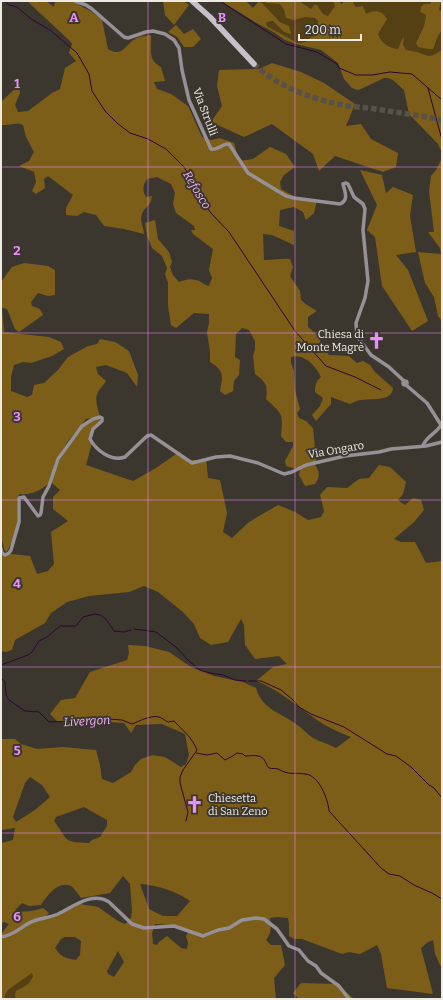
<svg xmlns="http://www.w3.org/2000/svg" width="443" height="1000" font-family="Bitter,serif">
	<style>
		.green { fill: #554013 }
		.forest { fill: #7d5e18; fill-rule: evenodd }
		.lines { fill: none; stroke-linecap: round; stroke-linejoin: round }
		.stream { stroke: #2d0534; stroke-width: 1 }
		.highway-tunnel { stroke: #575249; stroke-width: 5.5; stroke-dasharray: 5.5 3; stroke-linecap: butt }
		.secondary { stroke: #969197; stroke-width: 3.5 }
		.highway { stroke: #c7bfc9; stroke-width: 5.5 }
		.grid { fill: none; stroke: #ea8dfd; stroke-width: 1; stroke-opacity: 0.55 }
		.labels { text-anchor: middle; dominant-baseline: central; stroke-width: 4; stroke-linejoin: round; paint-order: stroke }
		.street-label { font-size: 11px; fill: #edeae4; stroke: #3c372e }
		.poi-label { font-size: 11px; fill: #edeae4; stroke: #3c372e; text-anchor: end }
		.water-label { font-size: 12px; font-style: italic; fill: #f1b2fd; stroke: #3c372e }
		.grid-label { font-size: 13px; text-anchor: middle; font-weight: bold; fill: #ea8dfd; stroke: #3c372e; stroke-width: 4; stroke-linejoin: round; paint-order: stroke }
	</style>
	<rect width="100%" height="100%" fill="#3c372e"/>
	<g class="green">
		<path d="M258 1H266V3L280 4 284 10 285 15 298 19C303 16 313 17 318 21V35L311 37 306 42 296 43 294 41 270 29 266 24 267 22C273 20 277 25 281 29H289V26C274 20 270 8 258 1Z"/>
		<path d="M299 1H333L335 6 328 16 323 14 317 5 311 9Z"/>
		<path d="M354 1H432L430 4H424L422 13 425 14 426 16 424 26 417 39 435 45 438 36 442 30V50C428 60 431 56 416 52 413 51 409 51 406 50L402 39 398 49C389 48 381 43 378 34L383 27 366 15 362 6 356 7 353 3Z"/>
		<path d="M32 973 33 976C30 984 24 987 16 991V999H8L4 997 8 990Z"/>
	</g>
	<g class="forest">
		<path d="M27 1H46L54 7 55 1H72L92 12 102 20 108 49C122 58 125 45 135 39 140 36 145 36 151 35 152 49 147 60 161 67L165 81 154 82 157 89 171 94 188 106 202 137 211 140 220 138 234 143 239 161 253 159 270 147 286 154 295 167 284 175 280 182 281 189 295 197 317 200 314 213 306 220 303 212 294 207 280 210 279 226 294 231V245L272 235 263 234 264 260C274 260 280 258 290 259L293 267 290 276 300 291 301 300 307 305 317 311 308 317V327L318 336 324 349 329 355 349 356 357 363 363 361 370 365 375 372 393 388C392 402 372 398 362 400 358 400 354 402 350 404L331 397V404L316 421 312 415 320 406 323 398 315 392C315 385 316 381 321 377 316 366 304 353 291 357V363L294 371 295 390 300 409 297 413 299 418 306 421 313 428 315 448 317 455 315 465C320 472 320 477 315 484L305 486 299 475 300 470 286 466 285 461 293 446V442H286L281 436C283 412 283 415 266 399 268 385 266 382 255 374L253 356 255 349V341L249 330 242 328 236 334 235 357 240 360 239 375 234 381 233 391 225 395 220 391C223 376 224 370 210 362V352L207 332 209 323V314L194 313 176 328 171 325 168 306V283L165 274 167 268 162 256 152 248 147 236 145 223 155 220 158 239 169 252 172 262 170 267 173 275 179 282C184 280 190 278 196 280 201 281 204 285 209 286L212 278 209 270 213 249 193 234 191 230H195L194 226 176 213 173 204 175 193 171 184 157 177 147 179C143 185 142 190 146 197L152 196C150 208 145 206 142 214 139 221 144 227 144 234L124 229 104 226 96 215 84 212 77 216 66 215V208L73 195 48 176 44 179 45 188 36 194 32 191 36 182 34 172 19 166 29 161 34 152 26 137 23 125C14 122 9 126 1 125V102L19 85 20 93 15 105 18 112 28 111 52 93 60 89 65 68 76 61 69 53 72 44 70 41Z"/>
		<path d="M163 1H183L189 5 174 25 165 15Z"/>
		<path d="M221 1H246L253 8 259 1 263 4 280 22 289 26 291 34 284 32 273 21 267 22 266 24 268 27 294 41 296 43 306 42 311 37 318 35V21L315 18 305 17 294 20 286 18 284 10 280 4 266 3V1H299L311 9 314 5H317L323 14 328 16 335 6 333 1H338L342 4 344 1H354L353 3 356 7 363 6 366 14C374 9 383 11 387 19L378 34C381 43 389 48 398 49L402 39 404 37 403 44 406 50C410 51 413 51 417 52 430 56 428 59 442 50V153L438 144 409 114 404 90 393 80 388 78H384L361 89 357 90 352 88 344 79 338 63 321 50 296 44 285 40 275 33 255 22Z"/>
		<path d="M432 1H441L439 10 442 11V30L438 36 433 49H428L418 47 416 43 424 26 426 16 425 14 420 12 421 7 424 4H430Z"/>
		<path d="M176 25 184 34 193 29 201 39 193 47H184L177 37 168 32Z"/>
		<path d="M272 63 301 72 324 83 355 104 346 126 361 124 371 139 398 153 396 167 383 172 335 156 319 171 313 154 272 124 244 137 211 122 222 106 217 86 219 70 259 69Z"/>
		<path d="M442 158V321L438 316 434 297 425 283 418 252 441 254 440 248 428 232H434L429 191 431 176 436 170Z"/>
		<path d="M360 170 382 175 386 193 393 187 413 195 410 216 416 252 396 255 408 270 428 321 412 331 382 286 375 237 367 230 377 205Z"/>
		<path d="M24 263 48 266 55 270V295L48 296 38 293 31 302 32 306 40 309 43 315 19 332 15 329 7 309 2 308 4 332 49 337 61 342 64 349 52 356 31 363 23 362 14 365 11 377V391L27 397 32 395 34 385 44 383 58 370 68 357 88 346 97 344 100 339 115 342 129 351 138 375 137 387 127 373 106 365 96 367 98 374 106 381C104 385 100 388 98 392 94 399 98 409 100 417L86 419 68 441 55 462 52 475 55 467 82 426 93 419 99 418 101 420 90 434 92 443 86 465 133 481 156 468 179 452C190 461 192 462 206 458L208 478 220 480 227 513 223 532 232 538 249 522 278 505 295 512 308 520 321 517 324 511 320 495 327 487 347 488 359 479 369 478 379 465 390 467 406 482 403 494 398 500 405 505 413 498 421 500 424 510 414 522 394 539 401 542H415L426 563 442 561V969L435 954 433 940 428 942 421 948 433 994 387 988 381 954 377 945 360 954 349 952 342 954 302 939H295L289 936V925L288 918 278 917 270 918C271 926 272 933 266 940L271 945H281L285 965 274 978 276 999H16L15 995 16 991C24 987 30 984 33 976L32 973 8 990 4 997 8 999H1V934L9 924 4 922 1 923V843L13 840 15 828 1 830V739H15L21 744 37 749 63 747 96 750 100 765 102 779 113 783 131 772 135 765 141 759 152 755 165 757 181 767 186 764 189 755 185 734 162 724 136 725 131 733 124 723 109 722 90 725H79L69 721H57L50 714 61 700 75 698 90 672 127 660 129 653 128 645 145 646 169 652 191 667 214 676 243 682 256 688C262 709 279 712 296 724 302 728 307 734 313 738 320 742 329 744 336 748L351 737C338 732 325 726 313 717 294 704 278 689 256 681L273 667 287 664 279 656 255 659 245 645 244 625 241 619 228 642 211 645 200 638 194 624 183 612 158 592 144 586 129 592 89 596 67 602 51 613 45 623 15 640 12 650 6 652 1 651V556L12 554 30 556 37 574 48 571 54 564 51 532 68 521 53 509V497L60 490 51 482C41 490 33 495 20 494L17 497V523L15 534 8 550 6 552 4 549 1 535V282L12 267ZM30 777 42 785 50 797 35 810 16 822 13 817 25 783ZM84 807 107 820V826L100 837 92 840 89 843C62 842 69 841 54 821L56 817ZM123 876 130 884 132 910 131 918 125 924 118 921 98 907 80 904 59 915 43 919 49 913 43 908C34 911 24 913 15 910L22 903 29 906 41 905C47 895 59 880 71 886 75 889 78 894 81 898L110 893ZM140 884C157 885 176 891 190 901L177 916H163L149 909ZM155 924 171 925 189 930 186 936 188 943 187 949 181 948 167 936 159 942 157 945 153 944 152 933ZM65 937H75L81 941 80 955 76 960C65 958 61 957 55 948L61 939ZM118 951 124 962 114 977 108 974 107 971Z"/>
		<path d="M301 983 337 984 354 999H299L293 993Z"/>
	</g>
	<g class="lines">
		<g class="stream">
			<path d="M4 1 9 5 17 7 31 19 50 30 77 53 89 74 92 91 105 111 117 123 130 133 148 139 166 149 184 167 210 212 229 232 295 331 326 366 355 377 381 390"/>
			<path d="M220 1 286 44 317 52 337 64 339 68 356 75H372L390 72 412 74 442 100"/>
			<path d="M428 88 442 140"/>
			<path d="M134 629 156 632 177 648 189 661 200 670 210 673 223 675 235 680 246 681"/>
			<path d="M1 665 28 655 32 652 39 641 47 637 60 626H76L83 617 95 614 100 615 106 619 114 631 124 632 131 630"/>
			<path d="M1 678 5 682 6 695 9 700 25 711 39 712 49 722 75 721 82 723 98 719H109L122 720 132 724C140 721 150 715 159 717 162 718 164 720 168 722L174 721C183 731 192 737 197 750L183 770 180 777V783L188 812 186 821"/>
			<path d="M249 681H261L268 684 281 690 293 700 299 707 311 714 344 727 387 754 396 756 411 767 429 785 434 788 442 798"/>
			<path d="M196 753 207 755 217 753 225 760 231 757 237 753 243 754 245 756C253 756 262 753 266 763 267 765 267 766 269 768 272 769 275 768 278 769 291 776 293 772 305 774 319 775 328 799 329 811L381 868 389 874 400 876 414 885 432 893 442 899"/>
		</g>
		<path class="highway-tunnel" d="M254 64C274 83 305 97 333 103 344 106 357 107 369 108 394 112 418 115 442 120"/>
		<g class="secondary">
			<path d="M75 1 86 5 92 9 124 37 128 38 146 32 153 31 165 34 174 40 179 48 182 70 189 100 211 149C218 151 222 143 229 144L248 173 286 196 294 198 340 204C349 200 345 192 343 184L346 183 348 184 354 197 363 204 365 209 363 230 368 281 365 298 356 323 357 336 371 355 389 367 404 381"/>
			<circle cx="405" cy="383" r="2"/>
			<path d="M406 385 427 403 441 425C437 433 425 437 423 446"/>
			<path d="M1 549 2 553 5 555 9 553 11 550 19 522V498L24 497 38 516 40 515 41 513 43 497 49 486 58 459 82 426 93 419 100 417 102 418V421L93 429 90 439C96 450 111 462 125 457L147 436 151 435 192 463 216 457 230 456 258 463 284 474 292 472 306 465 345 456 379 452 391 449 426 446 442 442"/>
			<path d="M1 937C13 936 21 927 31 922 39 918 49 918 58 914 73 907 92 891 109 902L132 924 144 928 174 926 203 936 218 930 229 928 242 920 256 918 264 919 277 929 289 946 299 950 308 961 316 966 321 973 339 986 349 999"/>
		</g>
		<path class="highway" d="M192 1 210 17 254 64"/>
	</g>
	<path class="grid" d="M148 1V999M295 1V999M1 167H442M1 333H442M1 500H442M1 667H442M1 833H442"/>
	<defs>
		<symbol id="church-bare" viewBox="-9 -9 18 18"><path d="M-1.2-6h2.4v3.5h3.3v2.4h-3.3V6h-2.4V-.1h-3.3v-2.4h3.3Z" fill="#ea8dfd" stroke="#3c372e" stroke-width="2.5" paint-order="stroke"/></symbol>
	</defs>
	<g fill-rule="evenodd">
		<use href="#church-bare" x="364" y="328" width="25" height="25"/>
		<use href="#church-bare" x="182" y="792" width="25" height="25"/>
	</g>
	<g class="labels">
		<g class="street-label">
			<text transform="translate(205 112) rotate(69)">Via Strulli</text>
			<text transform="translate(336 450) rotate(-10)">Via Ongaro</text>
		</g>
		<g class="poi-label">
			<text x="364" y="334">Chiesa di<tspan x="364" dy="13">Monte Magrè</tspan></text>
			<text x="208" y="798" text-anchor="start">Chiesetta<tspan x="208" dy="13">di San Zeno</tspan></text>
		</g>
		<g class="water-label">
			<text transform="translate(197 190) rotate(59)">Refosco</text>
			<text transform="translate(87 721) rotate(-3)">Livergon</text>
		</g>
	</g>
	<g class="grid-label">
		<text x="74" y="22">A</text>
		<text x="222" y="22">B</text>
		<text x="17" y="88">1</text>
		<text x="17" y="255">2</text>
		<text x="17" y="421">3</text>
		<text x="17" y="588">4</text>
		<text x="17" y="755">5</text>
		<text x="17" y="921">6</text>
	</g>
	<rect width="443" height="1000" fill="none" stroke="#edeae4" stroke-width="4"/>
	<path d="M299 34v6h62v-6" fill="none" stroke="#edeae4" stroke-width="2"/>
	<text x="305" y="34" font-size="12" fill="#edeae4" stroke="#3c372e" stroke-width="3" paint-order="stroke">200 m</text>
</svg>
